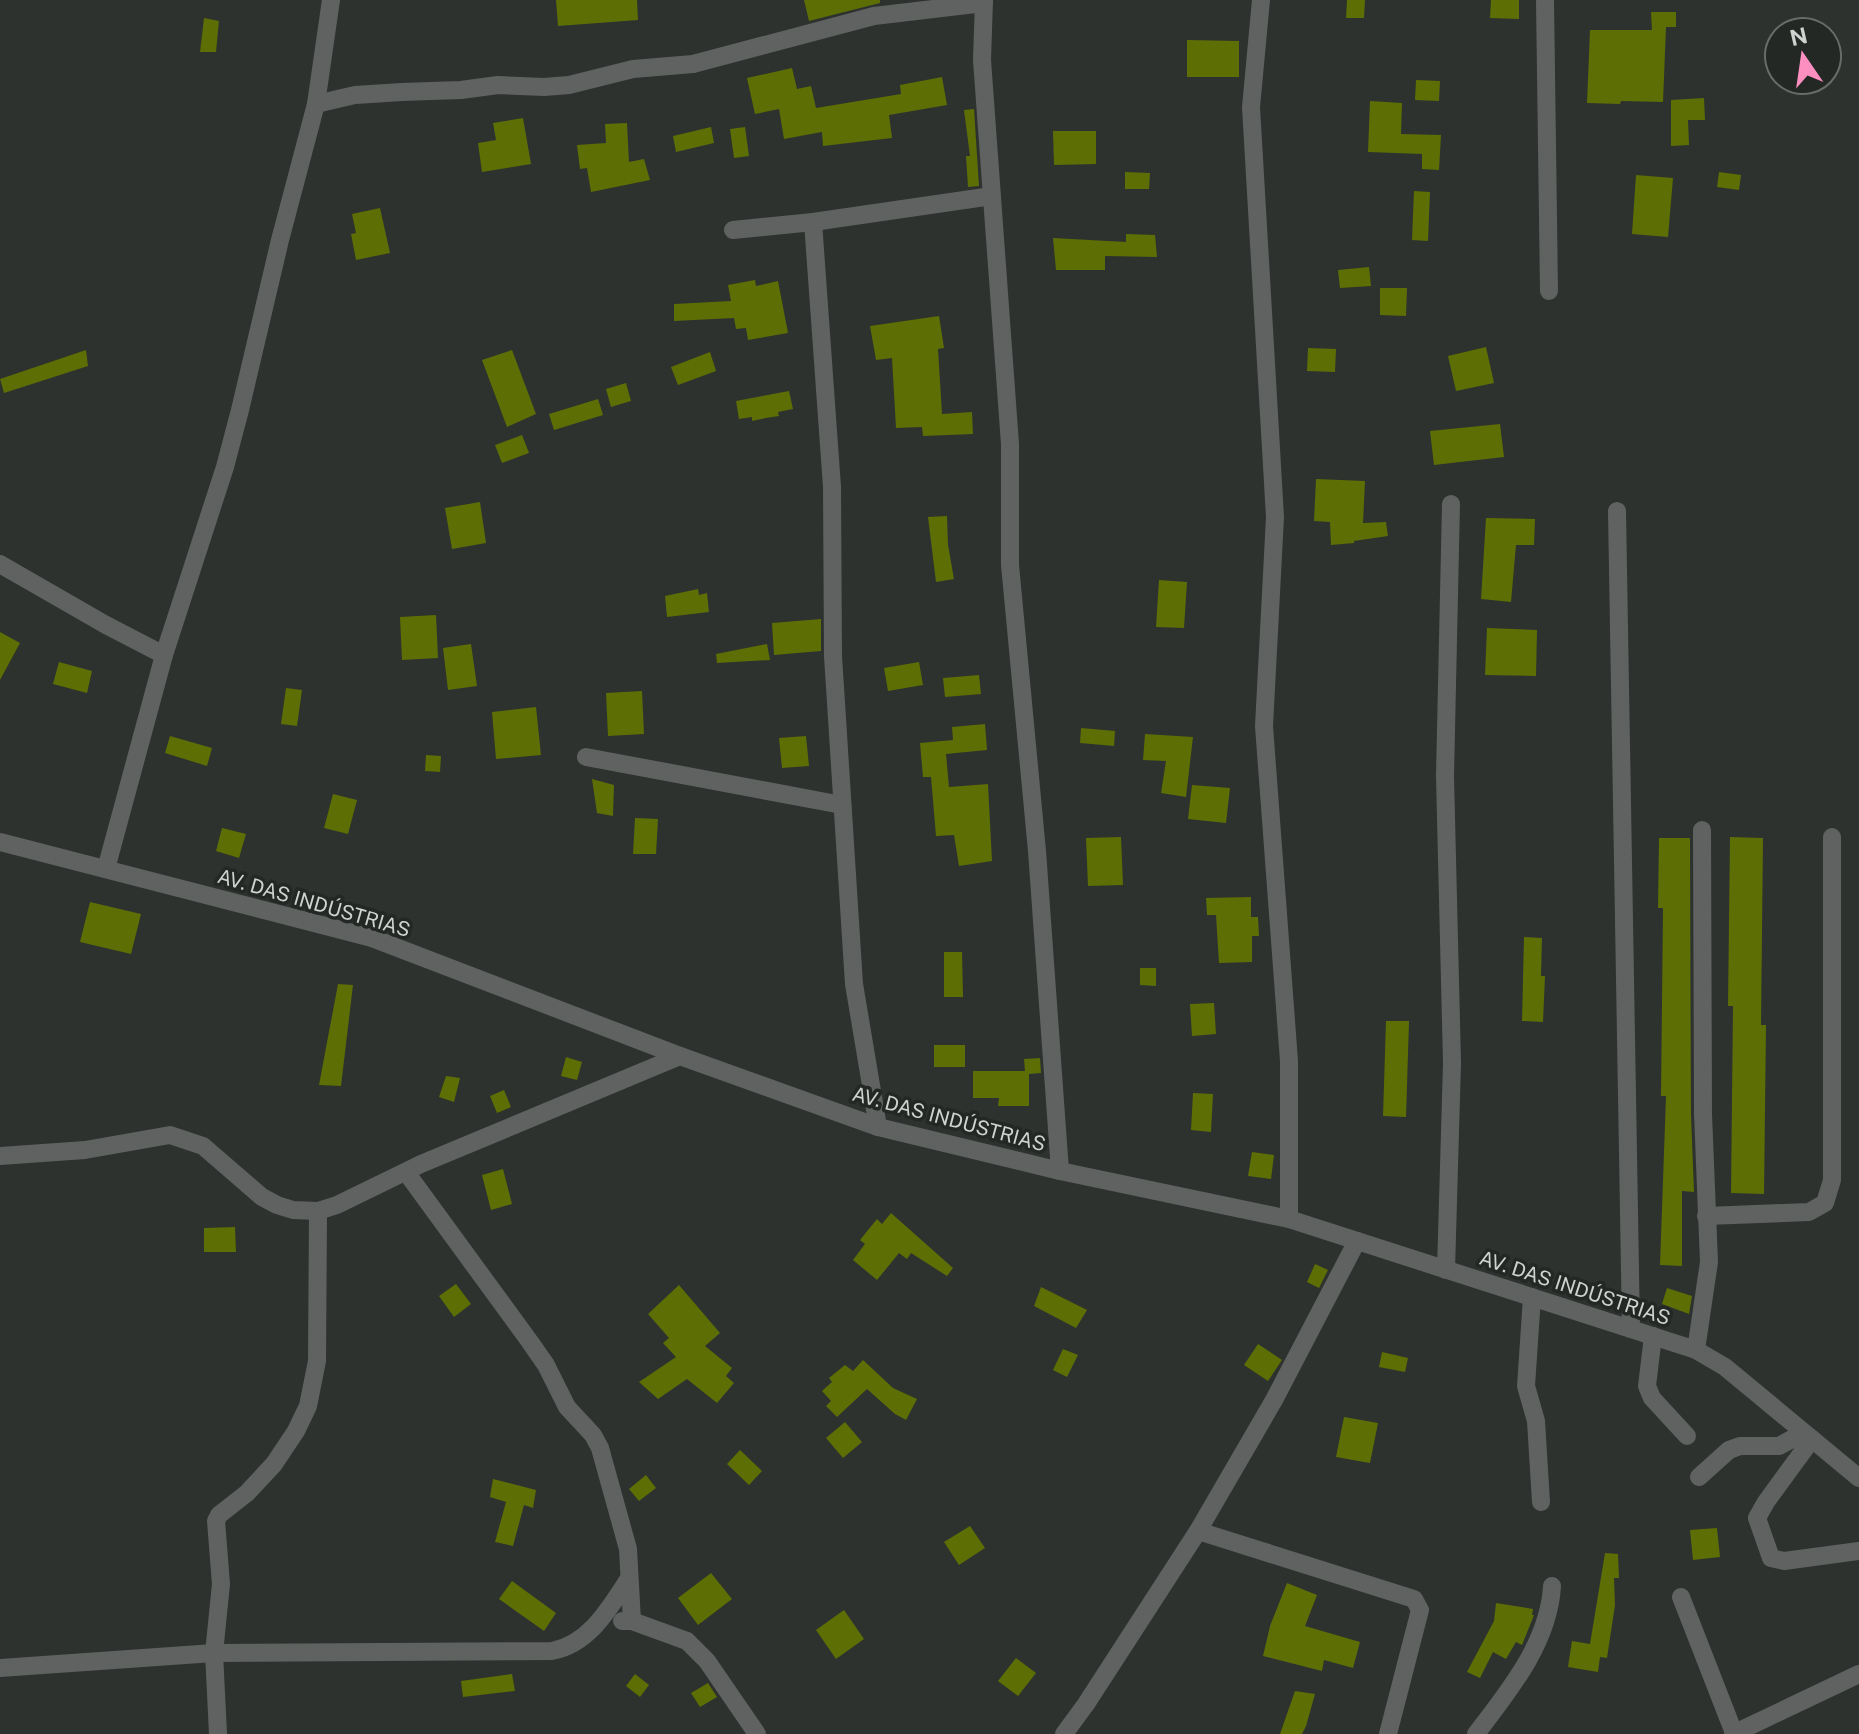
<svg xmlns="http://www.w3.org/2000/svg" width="1859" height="1734" font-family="'Public Sans',sans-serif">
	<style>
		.building { fill: #5d6e05 }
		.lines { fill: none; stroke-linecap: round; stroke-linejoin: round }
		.minor { stroke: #5f6261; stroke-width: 18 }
		.labels { text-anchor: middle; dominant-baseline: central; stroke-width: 7; stroke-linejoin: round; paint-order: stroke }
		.street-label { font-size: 20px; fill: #cfd2d0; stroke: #232824 }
	</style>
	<rect width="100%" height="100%" fill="#2d322e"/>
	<g class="building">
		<path d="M556 0H637L638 20 558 26Z"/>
		<path d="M804 0H880V3L809 21Z"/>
		<path d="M1347 0H1365L1364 18H1346Z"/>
		<path d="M1491 0H1519V19L1490 18Z"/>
		<path d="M1651 12H1676V27H1666L1663 102 1621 101 1620 104 1587 103 1590 30H1652Z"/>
		<path d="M204 18 219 21 216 52H200Z"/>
		<path d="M1187 40 1239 41V77H1187Z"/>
		<path d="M792 68 797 89 811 86 816 108 901 94 900 85 942 77 947 105 889 115 892 138 823 146 822 132 784 139 779 109 755 114 747 78Z"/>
		<path d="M1416 80 1440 81 1439 101 1415 100Z"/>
		<path d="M1704 98 1705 120H1688L1689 145 1671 146V100Z"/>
		<path d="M1370 101 1402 103 1401 134 1441 135 1439 170 1422 169V154L1368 152Z"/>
		<path d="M974 109 979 186 968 187 966 156H970L964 110Z"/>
		<path d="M523 118 531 164 482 172 478 143 496 140 493 123Z"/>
		<path d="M627 123 629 162 644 159 650 180 591 192 587 168 580 169 577 145 606 143 605 124Z"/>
		<path d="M711 127 714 143 676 152 673 136Z"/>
		<path d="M745 127 749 156 734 158 730 129Z"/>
		<path d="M1053 131H1096V164L1054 165Z"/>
		<path d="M1125 172 1150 173 1149 189H1125Z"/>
		<path d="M1719 172 1741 175 1739 190 1717 187Z"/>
		<path d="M1636 175 1673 178 1668 237 1632 234Z"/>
		<path d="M1414 191 1430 192 1428 241 1412 240Z"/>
		<path d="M380 208 390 253 356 260 351 234 356 233 352 214Z"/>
		<path d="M1126 234 1155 235 1157 257 1105 256V270H1056L1053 238 1126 242Z"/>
		<path d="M1369 267 1371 286 1340 288 1338 270Z"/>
		<path d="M755 280 756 286 778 281 788 333 748 340 746 328 736 329 734 318 674 321V304L731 301 728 285Z"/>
		<path d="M1380 288H1407L1406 316 1380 315Z"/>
		<path d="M939 316 944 348 938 349 942 414 972 412 973 434 923 436 922 427 896 428 892 358 876 360 870 326Z"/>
		<path d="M1486 347 1494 383 1456 391 1448 356Z"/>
		<path d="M1308 348 1336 349 1335 372 1307 371Z"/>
		<path d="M86 350 88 366 4 393 0 379Z"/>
		<path d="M512 350 536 414 507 427 482 360Z"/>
		<path d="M710 352 716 371 678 385 671 367Z"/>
		<path d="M626 383 631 401 611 407 606 389Z"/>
		<path d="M789 391 793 409 778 412 779 416 766 418 752 421V417L739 419 736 401Z"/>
		<path d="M598 399 603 415 554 430 549 414Z"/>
		<path d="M1500 424 1504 457 1434 465 1430 431Z"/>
		<path d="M522 435 529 453 502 463 495 445Z"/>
		<path d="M1316 479 1365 481 1363 523 1386 522 1388 536 1354 541V543L1331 545 1330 522 1314 521Z"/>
		<path d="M480 502 486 543 452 549 445 508Z"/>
		<path d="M947 516 948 545 954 579 936 582 928 517Z"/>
		<path d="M1486 518 1535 519 1534 545H1516L1511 602 1481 599Z"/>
		<path d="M1159 580 1187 582 1184 628 1156 627Z"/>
		<path d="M698 589 699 595 707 593 709 612 667 617 665 596Z"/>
		<path d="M436 615 438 658 402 660 400 617Z"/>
		<path d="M821 619V651L774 655 772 623Z"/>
		<path d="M1487 628 1537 630 1536 676 1485 675Z"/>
		<path d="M0 632 20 643 0 680Z"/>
		<path d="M471 644 477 686 448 690 443 648Z"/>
		<path d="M767 644 770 660 717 663 716 654Z"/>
		<path d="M59 662 92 671 87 693 53 684Z"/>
		<path d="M919 662 923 685 888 691 884 668Z"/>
		<path d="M979 675 981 694 945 697 943 678Z"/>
		<path d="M286 688 302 690 297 726 281 724Z"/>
		<path d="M642 691 644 734 608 736 606 693Z"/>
		<path d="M536 707 541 755 496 759 492 712Z"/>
		<path d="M985 724 987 750 946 754 949 787 988 784 992 861 959 866 954 835 936 836 931 777H923L920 743 953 740 952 727Z"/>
		<path d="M1081 728 1115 731 1114 746 1080 743Z"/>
		<path d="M1145 734 1193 737 1186 797 1161 793 1166 761 1143 760Z"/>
		<path d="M170 736 212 748 207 766 165 753Z"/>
		<path d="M806 736 809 766 782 768 779 738Z"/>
		<path d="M426 755 441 756 440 772 425 771Z"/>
		<path d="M592 779 614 785 613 816 597 813Z"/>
		<path d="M1192 785 1230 788 1226 823 1188 819Z"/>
		<path d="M333 794 357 800 348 834 324 828Z"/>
		<path d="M635 818 658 819 656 854H633Z"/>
		<path d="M222 828 246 834 239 858 216 851Z"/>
		<path d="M1121 837 1123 885 1088 886 1086 838Z"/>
		<path d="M1730 837 1763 838 1761 1025H1766L1764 1194 1731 1193 1733 1006H1728Z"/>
		<path d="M1659 838H1690L1691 1114 1694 1192 1682 1191V1266L1660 1265 1666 1096H1661L1663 908H1658Z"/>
		<path d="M1251 897V917H1258L1259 936H1252V962L1219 963 1216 915H1207L1206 898Z"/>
		<path d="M90 902 141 914 131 954 80 942Z"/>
		<path d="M1524 937 1542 938 1541 976H1545L1543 1022 1522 1021Z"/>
		<path d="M944 952H962L963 997H944Z"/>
		<path d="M1140 968H1156V986L1140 985Z"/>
		<path d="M338 984 353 985 341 1086 319 1085Z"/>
		<path d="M1214 1003 1216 1034 1192 1036 1190 1004Z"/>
		<path d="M1386 1021H1409L1406 1117 1383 1116Z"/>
		<rect x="934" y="1045" width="31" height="22"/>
		<path d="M566 1057 582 1062 577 1080 561 1076Z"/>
		<path d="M1040 1058 1041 1073 1029 1074V1106H998L999 1098H973V1071H1025L1024 1059Z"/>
		<path d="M446 1076 460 1078 454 1102 439 1097Z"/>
		<path d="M504 1090 511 1107 497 1113 490 1096Z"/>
		<path d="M1193 1093 1213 1094 1211 1132 1191 1130Z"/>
		<path d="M1252 1152 1274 1155 1271 1179 1248 1176Z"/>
		<path d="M503 1169 512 1204 491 1210 482 1175Z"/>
		<path d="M891 1213 953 1268 947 1276 911 1253 907 1259 899 1253 877 1280 853 1260 865 1244 860 1240 877 1219 882 1224Z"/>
		<path d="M235 1227 236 1252H204V1228Z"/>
		<path d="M1315 1264 1328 1270 1319 1288 1307 1282Z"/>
		<path d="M456 1284 471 1304 454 1317 439 1296Z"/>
		<path d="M679 1285 720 1333 705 1346 732 1368 726 1376 734 1383 717 1403 687 1379 658 1399 639 1382 676 1357 663 1343 669 1338 648 1314Z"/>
		<path d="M1041 1287 1087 1310 1076 1328 1034 1306Z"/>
		<path d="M1667 1288 1692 1296 1689 1314 1662 1304Z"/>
		<path d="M1258 1344 1282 1360 1268 1381 1244 1365Z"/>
		<path d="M1063 1349 1078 1355 1067 1377 1053 1370Z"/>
		<path d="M1382 1352 1408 1358 1405 1372 1379 1367Z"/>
		<path d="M863 1360 893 1388 917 1399 906 1420 895 1414 867 1389 837 1417 826 1406 831 1401 822 1391 832 1382 829 1378 845 1365 853 1371Z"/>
		<path d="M1344 1417 1378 1423 1370 1463 1336 1457Z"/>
		<path d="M845 1422 862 1442 843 1458 826 1438Z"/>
		<path d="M740 1450 762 1471 749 1485 727 1464Z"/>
		<path d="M646 1475 656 1488 639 1501 629 1489Z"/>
		<path d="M493 1479 536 1490 533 1508 524 1505 513 1546 495 1542 506 1502 490 1497Z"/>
		<path d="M970 1526 985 1548 959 1565 944 1542Z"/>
		<path d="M1717 1528 1720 1557 1693 1560 1690 1530Z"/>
		<path d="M1605 1553 1618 1554 1619 1578H1614L1615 1605 1607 1658 1600 1657 1598 1672 1568 1667 1572 1641 1590 1644Z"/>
		<path d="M711 1573 732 1599 698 1625 678 1598Z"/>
		<path d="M512 1581 556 1613 544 1631 499 1599Z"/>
		<path d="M1287 1583 1317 1595 1305 1626 1360 1642 1353 1668 1324 1660 1322 1671 1263 1656 1270 1626Z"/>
		<path d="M1496 1603 1533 1609 1532 1615H1534L1522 1645 1516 1642 1506 1659 1493 1652 1480 1678 1467 1672 1494 1621Z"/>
		<path d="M844 1610 864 1639 836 1659 816 1630Z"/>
		<path d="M1016 1658 1036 1673 1018 1696 998 1681Z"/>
		<path d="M512 1674 515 1691 463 1697 461 1681Z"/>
		<path d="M635 1674 649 1685 640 1697 626 1686Z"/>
		<path d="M708 1683 717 1697 700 1707 691 1693Z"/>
		<path d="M1295 1691 1315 1694 1306 1726 1302 1734H1280Z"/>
	</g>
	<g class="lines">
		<g class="minor">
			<path d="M984 0 982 60 1010 444V565L1037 851 1060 1171"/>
			<path d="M1261 0 1251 107 1275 517 1264 726 1289 1061V1219"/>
			<path d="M1545 0 1549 291"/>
			<path d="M316 104 355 95 402 92 461 90 498 85 544 87 569 85 633 69 693 64 874 16 984 3"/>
			<path d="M813 222 832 487 833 656 854 984 878 1127"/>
			<path d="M733 230 813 222 992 196"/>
			<path d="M1617 511 1631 1329"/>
			<path d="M0 564 106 625 164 655"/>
			<path d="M586 757 842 805"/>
			<path d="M0 842 372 938 680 1056 878 1127 1060 1171 1289 1219 1696 1350 1725 1367 1859 1478"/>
			<path d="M106 869 164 655 225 467 240 410 280 240 316 104 331 0"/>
			<path d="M0 1156 85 1150 170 1135 203 1146 262 1197 277 1205 293 1210 318 1211 337 1205 421 1164 680 1056"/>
			<path d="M406 1172 530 1342 546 1365 567 1407 593 1435 600 1448 628 1549 632 1621"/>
			<path d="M1706 1216 1809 1212 1825 1203 1832 1180V837"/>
			<path d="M1446 1270 1452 1063 1445 776 1451 504"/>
			<path d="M1532 1297 1526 1386 1536 1421 1541 1502"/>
			<path d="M1653 1336 1647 1386 1652 1398 1687 1436"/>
			<path d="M1696 1350 1709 1262 1703 1114 1702 830"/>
			<path d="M1812 1439 1766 1502 1757 1518 1771 1558 1784 1561 1859 1551"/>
			<path d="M1699 1477 1729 1450 1740 1446H1779L1803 1433"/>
			<path d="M1198 1531 1414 1599 1420 1610 1388 1734"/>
			<path d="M1681 1597 1734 1733"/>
			<path d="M622 1621H632L687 1641 707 1661 757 1734"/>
			<path d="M0 1668 214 1653 552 1651C589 1644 609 1609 628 1580"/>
			<path d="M218 1734 214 1653 221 1584 216 1521 219 1515 247 1493 274 1464 296 1431 308 1406 317 1361 318 1211"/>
			<path d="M1064 1734 1086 1704 1198 1531 1274 1400 1357 1241"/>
			<path d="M1476 1734C1509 1691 1549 1642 1552 1586"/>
			<path d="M1733 1734 1859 1674"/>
		</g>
	</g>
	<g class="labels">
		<g class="street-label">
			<text transform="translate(314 903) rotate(16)">AV. DAS INDÚSTRIAS</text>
			<text transform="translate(949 1119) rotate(15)">AV. DAS INDÚSTRIAS</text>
			<text transform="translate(1575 1288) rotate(18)">AV. DAS INDÚSTRIAS</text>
		</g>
	</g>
	<g transform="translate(1803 56) rotate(347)"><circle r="38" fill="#232824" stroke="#686c69" stroke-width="2"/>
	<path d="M0-6L14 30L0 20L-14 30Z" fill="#fd8ec0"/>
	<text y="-12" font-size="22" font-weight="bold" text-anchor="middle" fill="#cfd2d0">N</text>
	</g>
</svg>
